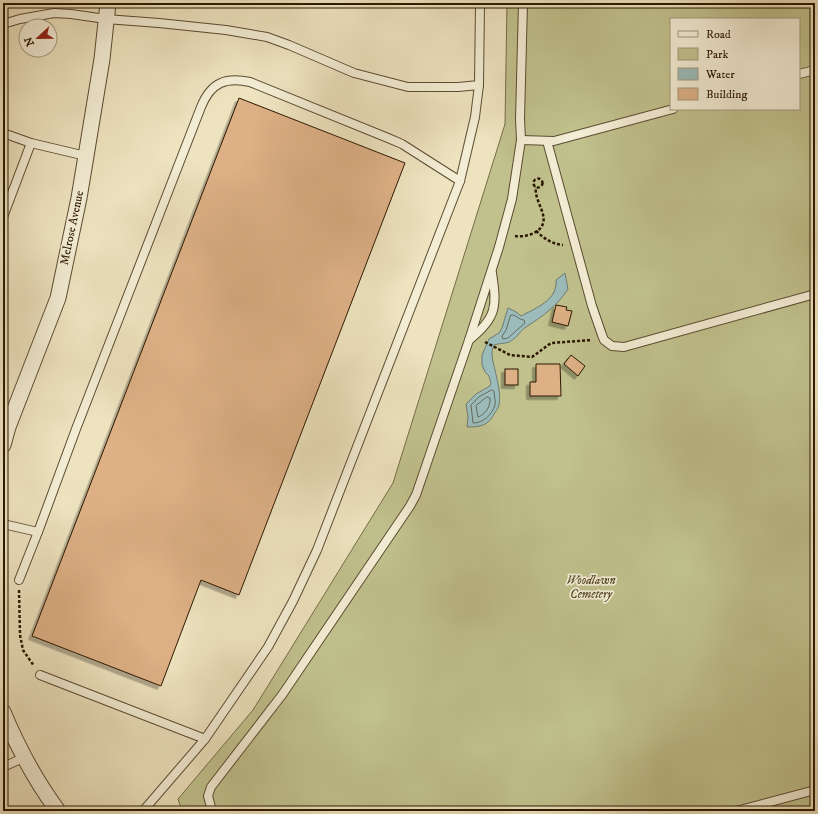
<svg xmlns="http://www.w3.org/2000/svg" width="818" height="814" font-family="'IM FELL DW Pica',serif">
	<style>
		.green { fill: #c0c18d; stroke: #766c46; fill-rule: evenodd }
		.water { fill: #9cbcbb; stroke: #6f7a70 }
		.lines { fill: none; stroke-linecap: round; stroke-linejoin: round }
		.shore { stroke: #646a5e; stroke-width: 1 }
		.building { fill: #ddb086; stroke: #2c1800; filter: url(#shadow) }
		.lane-casing { stroke: #5c4b30; stroke-width: 10 }
		.street-casing { stroke: #5c4b30; stroke-width: 17 }
		.path { stroke: #2c1800; stroke-width: 2.5; stroke-dasharray: 3 2; stroke-linecap: butt }
		.lane { stroke: #f3edd5; stroke-width: 8 }
		.street { stroke: #f3edd5; stroke-width: 15 }
		.labels { text-anchor: middle; dominant-baseline: central; stroke-width: 3.5; stroke-linejoin: round; paint-order: stroke }
		.street-label { font-size: 12px; fill: #2c1800; stroke: #f3edd5 }
		.park-label { font-size: 12px; font-style: italic; fill: #584b2a; stroke: #f3edd5 }
	</style>
	<defs>
		<filter id="shadow"><feDropShadow dx="-3.5" dy="3.5" stdDeviation="0" flood-color="#0004"/></filter>
	</defs>
	<rect width="100%" height="100%" fill="#ede3bf"/>
	<filter id="stains"><feTurbulence type="fractalNoise" baseFrequency=".005" numOctaves="4"/><feColorMatrix values="0 0 0 0 .2 0 0 0 0 .09 0 0 0 0 .02 0 0 0 .5 -.17"/></filter>
	<radialGradient id="worn" r=".72"><stop offset=".6" stop-color="#630" stop-opacity="0"/><stop offset="1" stop-color="#630" stop-opacity=".3"/></radialGradient>
	<path class="green" d="M507 3H815V811H182L178 799 253 710 393 483 505 124ZM671 19H799V109H671Z"/>
	<path class="water" d="M565 273 568 289C557 306 543 316 526 327 520 331 516 339 509 342 505 344 499 343 494 345L492 351V356C494 369 502 392 499 405 498 409 495 412 493 416 487 426 479 427 467 427L468 417 466 404 476 394 490 386 491 383 489 376 485 372 482 365V355L489 339 499 333 502 328 508 308 516 312 521 316C536 308 558 300 556 280Z"/>
	<g class="lines">
		<g class="shore">
			<path d="M511 315C515 314 519 320 524 320L525 323 508 338 503 339 502 336 506 330Z"/>
			<path d="M492 390 494 391C494 396 496 401 495 405 492 415 483 423 473 423L471 405 479 397Z"/>
			<path d="M487 397 490 398C491 406 485 415 478 417L476 406Z"/>
		</g>
	</g>
	<g class="building">
		<path d="M239 98 405 163 239 595 201 580 161 686 32 636Z"/>
		<path d="M556 305 567 307 566 310 572 311 568 326 552 322Z"/>
		<path d="M571 355 585 366 578 376 564 364Z"/>
		<path d="M536 364H560L561 396H530V382H536Z"/>
		<rect x="505" y="369" width="13" height="16"/>
	</g>
	<g class="lines">
		<defs>
			<g id="lane">
				<path d="M3 24 20 19 54 13 71 14 106 19 159 23 226 30 267 37 289 45 354 73 408 87H458L479 85 480 3"/>
				<path d="M799 74 815 70"/>
				<path d="M3 133 31 143 86 156"/>
				<path d="M521 140 554 141 673 109"/>
				<path d="M547 141 592 306 602 335 604 340 612 346 624 347 815 294"/>
				<path d="M3 217 31 143"/>
				<path d="M469 340C497 318 497 306 492 273"/>
				<path d="M3 524 38 532 76 429 201 107C211 82 226 77 250 82L388 138 402 144 460 181"/>
				<path d="M19 580 38 532"/>
				<path d="M40 675 205 739"/>
				<path d="M3 767 23 758"/>
				<path d="M143 811 205 739 268 647 293 601 317 550 460 181 475 117 479 85"/>
				<path d="M212 811 208 796 211 787 282 695 410 506 416 495 469 340 499 247 512 199 521 140 520 119 523 3"/>
				<path d="M736 811 815 790"/>
			</g>
			<g id="street">
				<path d="M3 445 8 427 58 298 79 198 86 156 102 59 108 3"/>
				<path d="M3 712C18 748 35 780 58 811"/>
			</g>
		</defs>
		<use href="#lane" class="lane-casing"/>
		<use href="#street" class="street-casing"/>
		<g class="path">
			<circle cx="538" cy="183" r="4.5"/>
			<path d="M536 231C545 239 552 244 563 245"/>
			<path d="M515 236C521 237 528 236 534 233 556 221 533 203 536 187"/>
			<path d="M485 342 510 355 532 357 551 343 592 340"/>
			<path d="M19 590 20 635 23 650 34 666"/>
		</g>
		<use href="#lane" class="lane"/>
		<use href="#street" class="street"/>
	</g>
	<g class="labels">
		<g class="street-label">
			<text transform="translate(72 228) rotate(-78)">Melrose Avenue</text>
		</g>
		<g class="park-label">
			<text x="591" y="580">Woodlawn<tspan x="591" dy="14">Cemetery</tspan></text>
		</g>
	</g>
	<rect width="818" height="814" fill="none" stroke="#ede3bf" stroke-width="16"/>
	<rect x="4" y="4" width="810" height="806" fill="none" stroke="#2c1800" stroke-width="2"/>
	<rect x="8" y="8" width="802" height="798" fill="none" stroke="#2c1800"/>
	<rect x="670" y="18" width="130" height="92" fill="#f3edd5" stroke="#a39880"/>
	<rect x="678" y="31" width="20" height="6" fill="#f3edd5" stroke="#a39880"/>
	<text x="706" y="38" font-size="12" fill="#2c1800">Road</text>
	<rect x="678" y="48" width="20" height="12" fill="#c0c18d" stroke="#a39880"/>
	<text x="706" y="58" font-size="12" fill="#2c1800">Park</text>
	<rect x="678" y="68" width="20" height="12" fill="#9cbcbb" stroke="#a39880"/>
	<text x="706" y="78" font-size="12" fill="#2c1800">Water</text>
	<rect x="678" y="88" width="20" height="12" fill="#ddb086" stroke="#a39880"/>
	<text x="706" y="98" font-size="12" fill="#2c1800">Building</text>
	<g transform="translate(38 38) rotate(248)"><circle r="19" fill="#f3edd5" stroke="#a39880"/>
	<path d="M0-3L7 15L0 10L-7 15Z" fill="#8f2418"/>
	<text y="-6" font-size="11" font-weight="bold" text-anchor="middle" fill="#2c1800">N</text>
	</g>
	<rect width="100%" height="100%" filter="url(#stains)"/>
	<rect width="100%" height="100%" fill="url(#worn)"/>
</svg>
